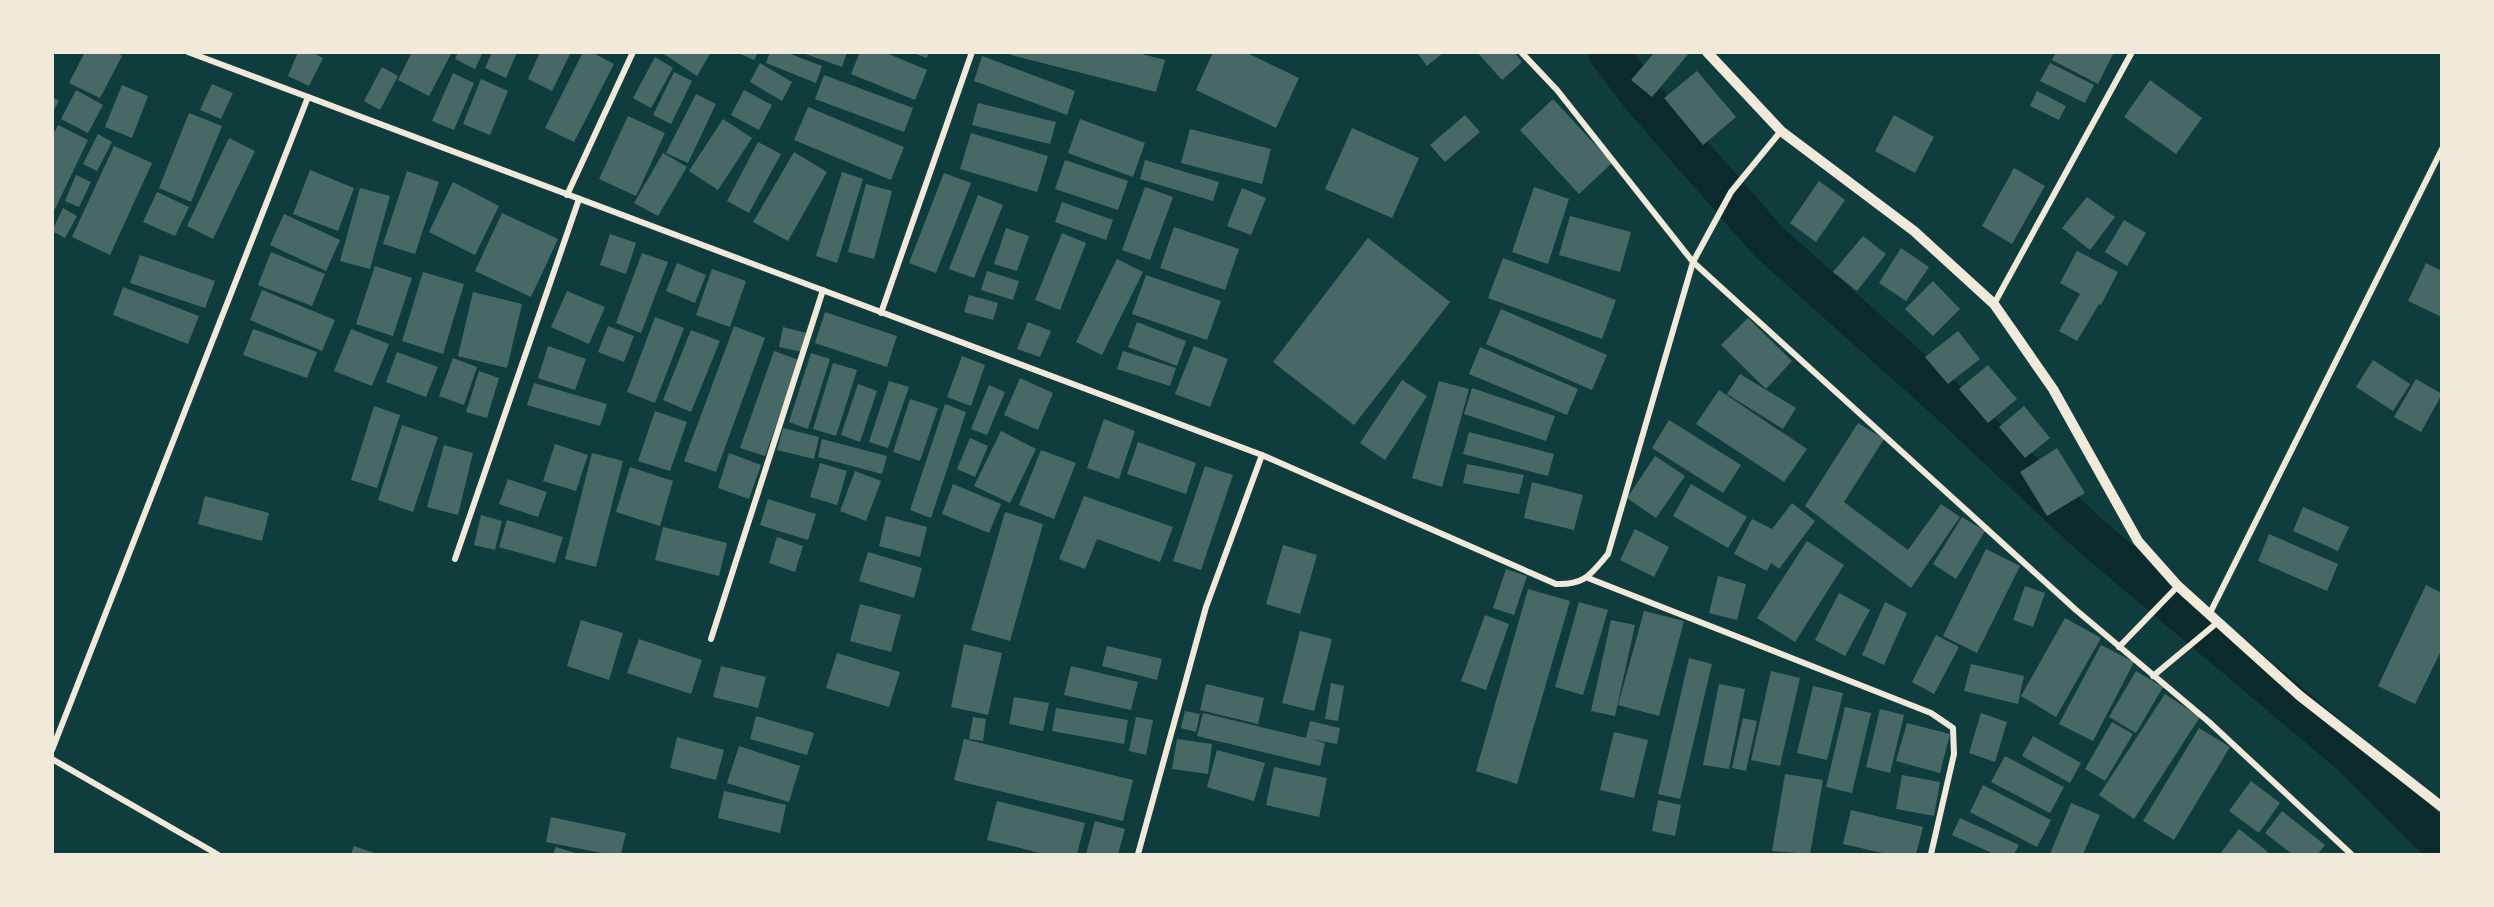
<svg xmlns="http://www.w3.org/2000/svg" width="2494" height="907" font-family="'Golos Text',sans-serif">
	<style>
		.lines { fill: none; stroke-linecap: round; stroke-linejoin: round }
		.canal { stroke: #0a2a2b; stroke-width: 40 }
		.building { fill: #486865 }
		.minor { stroke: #f1e9da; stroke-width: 6 }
		.tertiary { stroke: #f1e9da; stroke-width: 10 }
	</style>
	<rect width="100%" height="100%" fill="#0f3d3e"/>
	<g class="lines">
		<path class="canal" d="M1608 52 1641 96 1769 242 1947 401 2092 537 2349 753 2442 845"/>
	</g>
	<g class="building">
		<path d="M85 52H116L122 56 100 98 69 83Z"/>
		<path d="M298 52H311L323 58 309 86 288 76Z"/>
		<path d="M412 52H452L429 96 398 80Z"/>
		<path d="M458 52H483L475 69 455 59Z"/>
		<path d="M492 52H517L506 78 485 68Z"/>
		<path d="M540 52H571L552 91 528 79Z"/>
		<path d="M583 52H591L614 64 574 142 545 128Z"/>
		<path d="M661 52H711L697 76Z"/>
		<path d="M736 52H758L754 60Z"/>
		<path d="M770 52H785L822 66 816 83 766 63Z"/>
		<path d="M800 52H847L842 67Z"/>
		<path d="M860 52H884L927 70 915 100 851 74Z"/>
		<path d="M911 52H929L927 58Z"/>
		<path d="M1011 52H1134L1165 60 1156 92 1011 55Z"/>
		<path d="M1213 52H1245L1299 78 1276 128 1196 90Z"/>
		<path d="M1417 52H1444L1427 66Z"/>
		<path d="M1477 52H1514L1522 62 1502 80Z"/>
		<path d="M1655 52H1690L1652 97 1631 80Z"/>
		<path d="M2056 52H2114L2098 84 2052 60Z"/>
		<path d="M982 56 1075 91 1067 115 974 81Z"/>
		<path d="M655 57 673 68 651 108 633 98Z"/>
		<path d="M760 63 792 82 782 101 750 82Z"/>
		<path d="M2050 63 2094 85 2085 103 2040 81Z"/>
		<path d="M382 67 398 76 380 110 364 101Z"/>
		<path d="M1697 71 1736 117 1703 145 1664 98Z"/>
		<path d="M674 72 692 81 671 124 653 115Z"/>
		<path d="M453 73 474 83 454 130 432 121Z"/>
		<path d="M824 75 913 108 904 132 815 99Z"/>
		<path d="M481 79 508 91 490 135 463 124Z"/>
		<path d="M2150 80 2202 118 2176 154 2124 117Z"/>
		<path d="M212 84 233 93 221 119 200 110Z"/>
		<path d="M122 85 148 96 132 138 105 127Z"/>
		<path d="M76 90 103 105 88 133 61 119Z"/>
		<path d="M744 90 772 105 759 130 731 115Z"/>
		<path d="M2037 91 2066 106 2059 120 2030 106Z"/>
		<path d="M696 94 716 104 688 163 666 153Z"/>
		<path d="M52 97 59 101 52 113Z"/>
		<path d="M1553 99 1612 163 1579 194 1520 130Z"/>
		<path d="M978 103 1056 122 1050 144 972 125Z"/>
		<path d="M808 107 904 147 891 180 794 140Z"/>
		<path d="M189 113 222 126 191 202 159 188Z"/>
		<path d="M1465 115 1480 132 1445 162 1430 145Z"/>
		<path d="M1894 115 1934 137 1915 173 1875 151Z"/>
		<path d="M628 116 665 133 636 196 599 179Z"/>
		<path d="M723 119 752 138 718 190 689 171Z"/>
		<path d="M1080 119 1145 143 1133 177 1068 153Z"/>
		<path d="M58 125 88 140 55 209 52 208V137Z"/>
		<path d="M1352 128 1419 158 1392 218 1325 189Z"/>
		<path d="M1190 129 1271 149 1262 184 1181 163Z"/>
		<path d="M971 133 1048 156 1037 192 960 169Z"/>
		<path d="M98 134 112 142 97 171 83 164Z"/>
		<path d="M229 138 255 151 213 239 187 226Z"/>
		<path d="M758 142 781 154 749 213 727 201Z"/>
		<path d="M114 146 152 163 110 255 72 237Z"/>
		<path d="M794 152 827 172 788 241 753 222Z"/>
		<path d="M663 153 687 167 658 216 634 203Z"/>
		<path d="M1065 160 1128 181 1118 210 1055 189Z"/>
		<path d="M1145 160 1219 182 1213 201 1140 179Z"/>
		<path d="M2014 168 2045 186 2012 244 1982 226Z"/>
		<path d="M310 170 354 188 338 231 293 214Z"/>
		<path d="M407 171 439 182 415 254 383 244Z"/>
		<path d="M842 172 863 179 837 263 816 256Z"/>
		<path d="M944 173 971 183 936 273 909 263Z"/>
		<path d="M76 175 91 182 79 207 65 201Z"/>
		<path d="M1819 181 1845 200 1816 242 1790 223Z"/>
		<path d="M453 182 499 206 475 255 429 232Z"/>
		<path d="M866 184 892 191 874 259 848 252Z"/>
		<path d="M1145 187 1173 197 1150 260 1122 250Z"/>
		<path d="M1534 187 1569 199 1548 264 1512 252Z"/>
		<path d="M360 188 390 196 370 269 340 261Z"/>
		<path d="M1242 188 1266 198 1251 235 1227 226Z"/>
		<path d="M157 192 189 207 175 236 143 222Z"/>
		<path d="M978 195 1003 205 974 278 949 269Z"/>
		<path d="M2087 197 2115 217 2090 250 2062 228Z"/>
		<path d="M1062 202 1113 220 1106 240 1055 222Z"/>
		<path d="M63 208 77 216 65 238 52 231Z"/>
		<path d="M502 213 558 239 531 297 475 271Z"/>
		<path d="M284 214 340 240 326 271 270 245Z"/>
		<path d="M1570 216 1631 232 1620 272 1559 255Z"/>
		<path d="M2124 220 2146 233 2127 266 2105 252Z"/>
		<path d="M1174 227 1239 249 1225 290 1160 268Z"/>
		<path d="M1006 228 1029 236 1017 271 994 264Z"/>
		<path d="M1062 233 1086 243 1060 310 1035 300Z"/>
		<path d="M610 234 636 243 626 274 600 265Z"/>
		<path d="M1863 236 1886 254 1857 291 1833 272Z"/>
		<path d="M1368 238 1450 302 1354 425 1273 362Z"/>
		<path d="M1901 248 1929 267 1906 301 1879 283Z"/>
		<path d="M2077 251 2118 272 2101 305 2099 304 2077 341 2059 331 2080 294 2060 283Z"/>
		<path d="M271 252 325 274 312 306 258 285Z"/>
		<path d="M642 253 668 262 641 333 616 323Z"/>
		<path d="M140 255 215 281 205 308 130 283Z"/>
		<path d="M1503 258 1616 300 1602 339 1488 298Z"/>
		<path d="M1117 259 1143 272 1102 355 1076 342Z"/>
		<path d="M677 263 706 275 695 303 666 291Z"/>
		<path d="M2426 263 2442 271V317L2408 301Z"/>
		<path d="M375 266 412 278 393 336 356 324Z"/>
		<path d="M712 269 746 281 730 327 696 315Z"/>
		<path d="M987 271 1019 281 1013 300 981 290Z"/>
		<path d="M423 272 464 284 443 354 402 341Z"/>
		<path d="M1146 275 1221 301 1207 340 1132 314Z"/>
		<path d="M1933 281 1960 309 1933 336 1905 309Z"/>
		<path d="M123 287 199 316 188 344 113 315Z"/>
		<path d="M262 290 335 320 322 351 250 320Z"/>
		<path d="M567 291 605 307 589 344 551 327Z"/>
		<path d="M473 292 522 304 507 368 458 356Z"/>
		<path d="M969 295 998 303 993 320 964 312Z"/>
		<path d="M1501 309 1607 355 1592 390 1486 344Z"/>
		<path d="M825 312 897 336 887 367 815 343Z"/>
		<path d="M655 317 684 328 655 403 627 392Z"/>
		<path d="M1748 318 1792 361 1766 389 1721 345Z"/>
		<path d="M1028 322 1051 331 1040 357 1017 349Z"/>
		<path d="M1137 322 1186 341 1177 366 1128 347Z"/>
		<path d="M608 326 634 336 624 362 598 352Z"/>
		<path d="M734 326 765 338 716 472 684 461Z"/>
		<path d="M783 327 806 333 802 352 779 347Z"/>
		<path d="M253 329 317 352 307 378 243 355Z"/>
		<path d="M351 329 389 344 372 386 334 371Z"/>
		<path d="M691 330 720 341 691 412 663 400Z"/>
		<path d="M1958 331 1980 359 1948 384 1925 357Z"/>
		<path d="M548 346 586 359 575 390 538 378Z"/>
		<path d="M1194 346 1228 359 1210 407 1175 394Z"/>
		<path d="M1480 347 1578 389 1567 415 1469 374Z"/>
		<path d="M774 351 799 360 765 456 740 448Z"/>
		<path d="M1123 351 1176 368 1170 386 1117 369Z"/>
		<path d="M397 352 438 367 426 397 386 382Z"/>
		<path d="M811 353 830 359 808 429 789 422Z"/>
		<path d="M962 356 985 365 971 406 947 397Z"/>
		<path d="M453 358 477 367 464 405 439 396Z"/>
		<path d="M2373 360 2410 384 2393 411 2356 387Z"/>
		<path d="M833 363 857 370 836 436 813 429Z"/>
		<path d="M1988 365 2017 399 1988 423 1959 389Z"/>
		<path d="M479 371 499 378 487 418 466 412Z"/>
		<path d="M1740 374 1796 408 1783 429 1727 394Z"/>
		<path d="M1020 378 1053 393 1038 430 1004 415Z"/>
		<path d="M2416 379 2442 394 2421 432 2394 417Z"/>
		<path d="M1402 380 1427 396 1385 460 1360 443Z"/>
		<path d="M889 381 909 387 888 448 869 442Z"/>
		<path d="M1439 381 1469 389 1442 487 1412 478Z"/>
		<path d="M534 383 607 404 600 426 527 405Z"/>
		<path d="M858 384 877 391 860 442 841 435Z"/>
		<path d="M989 385 1005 392 987 435 971 429Z"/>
		<path d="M1472 388 1555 416 1546 441 1464 414Z"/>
		<path d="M1719 390 1807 449 1784 482 1696 424Z"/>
		<path d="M910 399 938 408 920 461 893 452Z"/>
		<path d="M945 404 966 412 931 518 910 510Z"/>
		<path d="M374 406 400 415 377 488 351 480Z"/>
		<path d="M2024 406 2050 438 2025 458 1999 427Z"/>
		<path d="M655 411 687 422 670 471 638 461Z"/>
		<path d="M1104 419 1135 431 1119 479 1087 468Z"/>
		<path d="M1669 420 1741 465 1723 493 1652 448Z"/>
		<path d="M1858 423 1884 439 1844 502 1908 550 1941 504 1960 517 1911 588 1805 506Z"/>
		<path d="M402 425 438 437 413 512 378 500Z"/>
		<path d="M783 428 819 437 814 459 777 450Z"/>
		<path d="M1001 431 1036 449 1010 503 974 486Z"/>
		<path d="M1469 432 1554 454 1548 476 1463 454Z"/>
		<path d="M970 438 988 446 975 477 957 469Z"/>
		<path d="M822 439 887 456 882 474 818 457Z"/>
		<path d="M1138 442 1196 463 1186 494 1127 474Z"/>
		<path d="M555 444 588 455 576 491 543 481Z"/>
		<path d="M444 445 473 453 458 515 427 507Z"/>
		<path d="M2057 448 2085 493 2047 516 2020 472Z"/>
		<path d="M1041 450 1076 463 1054 519 1019 505Z"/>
		<path d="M592 453 623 461 596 567 565 559Z"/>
		<path d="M729 453 761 465 749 499 718 488Z"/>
		<path d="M1655 456 1685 476 1656 518 1627 498Z"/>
		<path d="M820 463 847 471 837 505 810 497Z"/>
		<path d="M1467 464 1524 475 1519 494 1463 483Z"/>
		<path d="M1205 466 1233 475 1201 570 1173 561Z"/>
		<path d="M630 467 673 481 660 526 616 512Z"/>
		<path d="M855 471 881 481 866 521 840 511Z"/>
		<path d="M508 479 547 492 538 517 499 504Z"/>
		<path d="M1532 482 1583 495 1574 530 1524 518Z"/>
		<path d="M953 484 1001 504 989 533 942 514Z"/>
		<path d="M1691 484 1747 517 1728 548 1673 516Z"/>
		<path d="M205 496 269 513 262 541 198 524Z"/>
		<path d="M1084 496 1173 527 1160 562 1097 539 1085 569 1059 559Z"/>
		<path d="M768 499 816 514 808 540 760 525Z"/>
		<path d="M1792 503 1815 521 1779 569 1771 563 1767 571 1734 554 1752 519 1772 529Z"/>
		<path d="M2303 507 2349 527 2338 551 2293 531Z"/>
		<path d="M1005 512 1043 524 1010 641 971 630Z"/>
		<path d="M481 515 502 521 495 550 474 545Z"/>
		<path d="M886 516 927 527 920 557 879 546Z"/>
		<path d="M1962 517 1985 531 1956 579 1933 564Z"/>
		<path d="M507 520 563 537 555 563 499 547Z"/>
		<path d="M663 527 727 543 719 576 655 560Z"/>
		<path d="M1635 529 1669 547 1654 577 1620 560Z"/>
		<path d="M2269 534 2338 564 2327 591 2258 561Z"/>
		<path d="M777 537 803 546 795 572 769 563Z"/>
		<path d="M1807 541 1844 565 1795 642 1757 618Z"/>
		<path d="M1283 545 1317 555 1300 614 1266 604Z"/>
		<path d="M1986 549 2020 566 1977 653 1943 636Z"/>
		<path d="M868 552 922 568 914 598 859 581Z"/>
		<path d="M1506 569 1527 576 1514 615 1493 608Z"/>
		<path d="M1718 576 1746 584 1737 620 1709 613Z"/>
		<path d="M2426 585 2442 593V649L2415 704 2378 686Z"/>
		<path d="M2025 586 2045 593 2033 627 2013 620Z"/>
		<path d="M1528 589 1570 601 1517 784 1476 771Z"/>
		<path d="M1839 593 1870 610 1845 656 1815 640Z"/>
		<path d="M1579 602 1608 610 1583 695 1555 687Z"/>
		<path d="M1885 602 1907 613 1884 665 1862 655Z"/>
		<path d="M860 604 901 615 891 652 850 641Z"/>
		<path d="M1644 611 1684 621 1659 716 1618 705Z"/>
		<path d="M1485 615 1509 624 1486 690 1461 681Z"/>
		<path d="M2065 618 2101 638 2056 717 2021 696Z"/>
		<path d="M581 620 623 633 609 680 567 666Z"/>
		<path d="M1611 620 1635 625 1615 716 1591 711Z"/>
		<path d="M1300 631 1332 639 1314 711 1282 703Z"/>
		<path d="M1936 635 1959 647 1934 694 1912 682Z"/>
		<path d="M639 639 702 660 691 694 627 673Z"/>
		<path d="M964 644 1002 653 988 715 951 707Z"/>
		<path d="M2101 645 2134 662 2093 741 2059 724Z"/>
		<path d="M1107 646 1162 659 1157 680 1102 666Z"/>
		<path d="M837 653 900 672 889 707 826 688Z"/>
		<path d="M1689 658 1712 664 1680 799 1658 794Z"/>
		<path d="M1971 664 2024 676 2018 704 1964 691Z"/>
		<path d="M721 666 766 677 758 708 713 697Z"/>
		<path d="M1071 666 1138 682 1131 710 1064 695Z"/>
		<path d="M1771 671 1800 678 1780 766 1751 760Z"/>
		<path d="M2136 671 2163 687 2136 733 2109 717Z"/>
		<path d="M1331 683 1344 686 1338 721 1325 719Z"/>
		<path d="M1206 684 1264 698 1258 724 1200 710Z"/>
		<path d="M1719 684 1745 689 1729 769 1703 765Z"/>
		<path d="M1813 686 1843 693 1827 760 1797 753Z"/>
		<path d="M2165 694 2200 717 2134 819 2099 795Z"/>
		<path d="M1014 697 1049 703 1043 731 1009 724Z"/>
		<path d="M1845 707 1871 713 1852 793 1826 787Z"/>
		<path d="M1056 708 1128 720 1124 744 1052 731Z"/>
		<path d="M1880 709 1904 715 1890 773 1866 767Z"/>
		<path d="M1185 711 1200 714 1196 732 1181 728Z"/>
		<path d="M1203 713 1306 738 1310 721 1340 728 1337 744 1311 739 1325 743 1320 766 1197 736Z"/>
		<path d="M1981 713 2007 722 1995 762 1969 753Z"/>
		<path d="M756 716 814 733 807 755 750 739Z"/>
		<path d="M973 717 986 719 983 741 969 739Z"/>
		<path d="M1136 717 1153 720 1146 755 1129 751Z"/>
		<path d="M1743 718 1757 721 1746 771 1732 768Z"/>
		<path d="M2112 722 2133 734 2105 781 2085 769Z"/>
		<path d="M1907 723 1950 734 1940 773 1896 761Z"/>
		<path d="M2199 728 2230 747 2174 840 2143 821Z"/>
		<path d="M1614 732 1648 740 1634 798 1600 790Z"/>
		<path d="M2033 736 2081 763 2070 783 2022 756Z"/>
		<path d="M677 737 724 750 716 780 670 768Z"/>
		<path d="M964 739 1133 780 1123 821 954 780Z"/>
		<path d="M1177 739 1212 744 1208 774 1172 769Z"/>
		<path d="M739 746 800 766 789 802 727 783Z"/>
		<path d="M1217 750 1265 763 1254 801 1207 787Z"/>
		<path d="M2005 756 2064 787 2050 813 1991 782Z"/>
		<path d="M1274 767 1327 778 1319 817 1266 805Z"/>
		<path d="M1785 774 1823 780 1810 854 1772 851Z"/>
		<path d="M1902 775 1940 782 1934 816 1896 809Z"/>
		<path d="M2251 781 2280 803 2259 833 2229 811Z"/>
		<path d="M1983 785 2051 820 2037 847 1970 812Z"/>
		<path d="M724 791 786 805 780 833 718 818Z"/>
		<path d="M1658 800 1681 805 1675 836 1652 831Z"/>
		<path d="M997 801 1085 823 1077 854H1044L987 840Z"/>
		<path d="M2071 803 2100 815 2083 854H2050Z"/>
		<path d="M1851 810 1923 827 1916 854H1887L1843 844Z"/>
		<path d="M2282 811 2325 845 2318 854H2292L2265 833Z"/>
		<path d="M551 817 626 833 621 854H607L546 842Z"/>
		<path d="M1960 818 2019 845 2014 854H1994L1952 835Z"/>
		<path d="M1095 821 1125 829 1118 854H1086Z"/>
		<path d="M2239 829 2268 852 2266 854H2220Z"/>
		<path d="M354 846 377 854H351Z"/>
		<path d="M556 847 579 854H553Z"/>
	</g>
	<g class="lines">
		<g class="minor">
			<path d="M188 52 1262 455 1556 584C1585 585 1590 575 1608 554L1693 262 1731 192 1781 131"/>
			<path d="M1521 52 1557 90 1693 262 2076 610 2209 722 2351 854"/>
			<path d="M567 195 633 52"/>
			<path d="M1994 304 2132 52"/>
			<path d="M881 313 972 52"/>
			<path d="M455 559 579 199"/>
			<path d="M1588 578 1931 713 1953 728 1954 754 1931 854"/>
			<path d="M2209 615 2442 149"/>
			<path d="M711 639 823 290"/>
			<path d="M2119 647 2178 586"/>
			<path d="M2153 676 2218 622"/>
			<path d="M52 750 308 97"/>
			<path d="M52 759 217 854"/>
			<path d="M1138 854 1206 607 1262 455"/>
		</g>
		<path class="tertiary" d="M1707 52 1781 131 1914 231 1994 304 2053 389 2138 541 2178 586 2300 696 2442 807"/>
	</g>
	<rect width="2494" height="907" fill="none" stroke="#f1e9da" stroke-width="108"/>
</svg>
